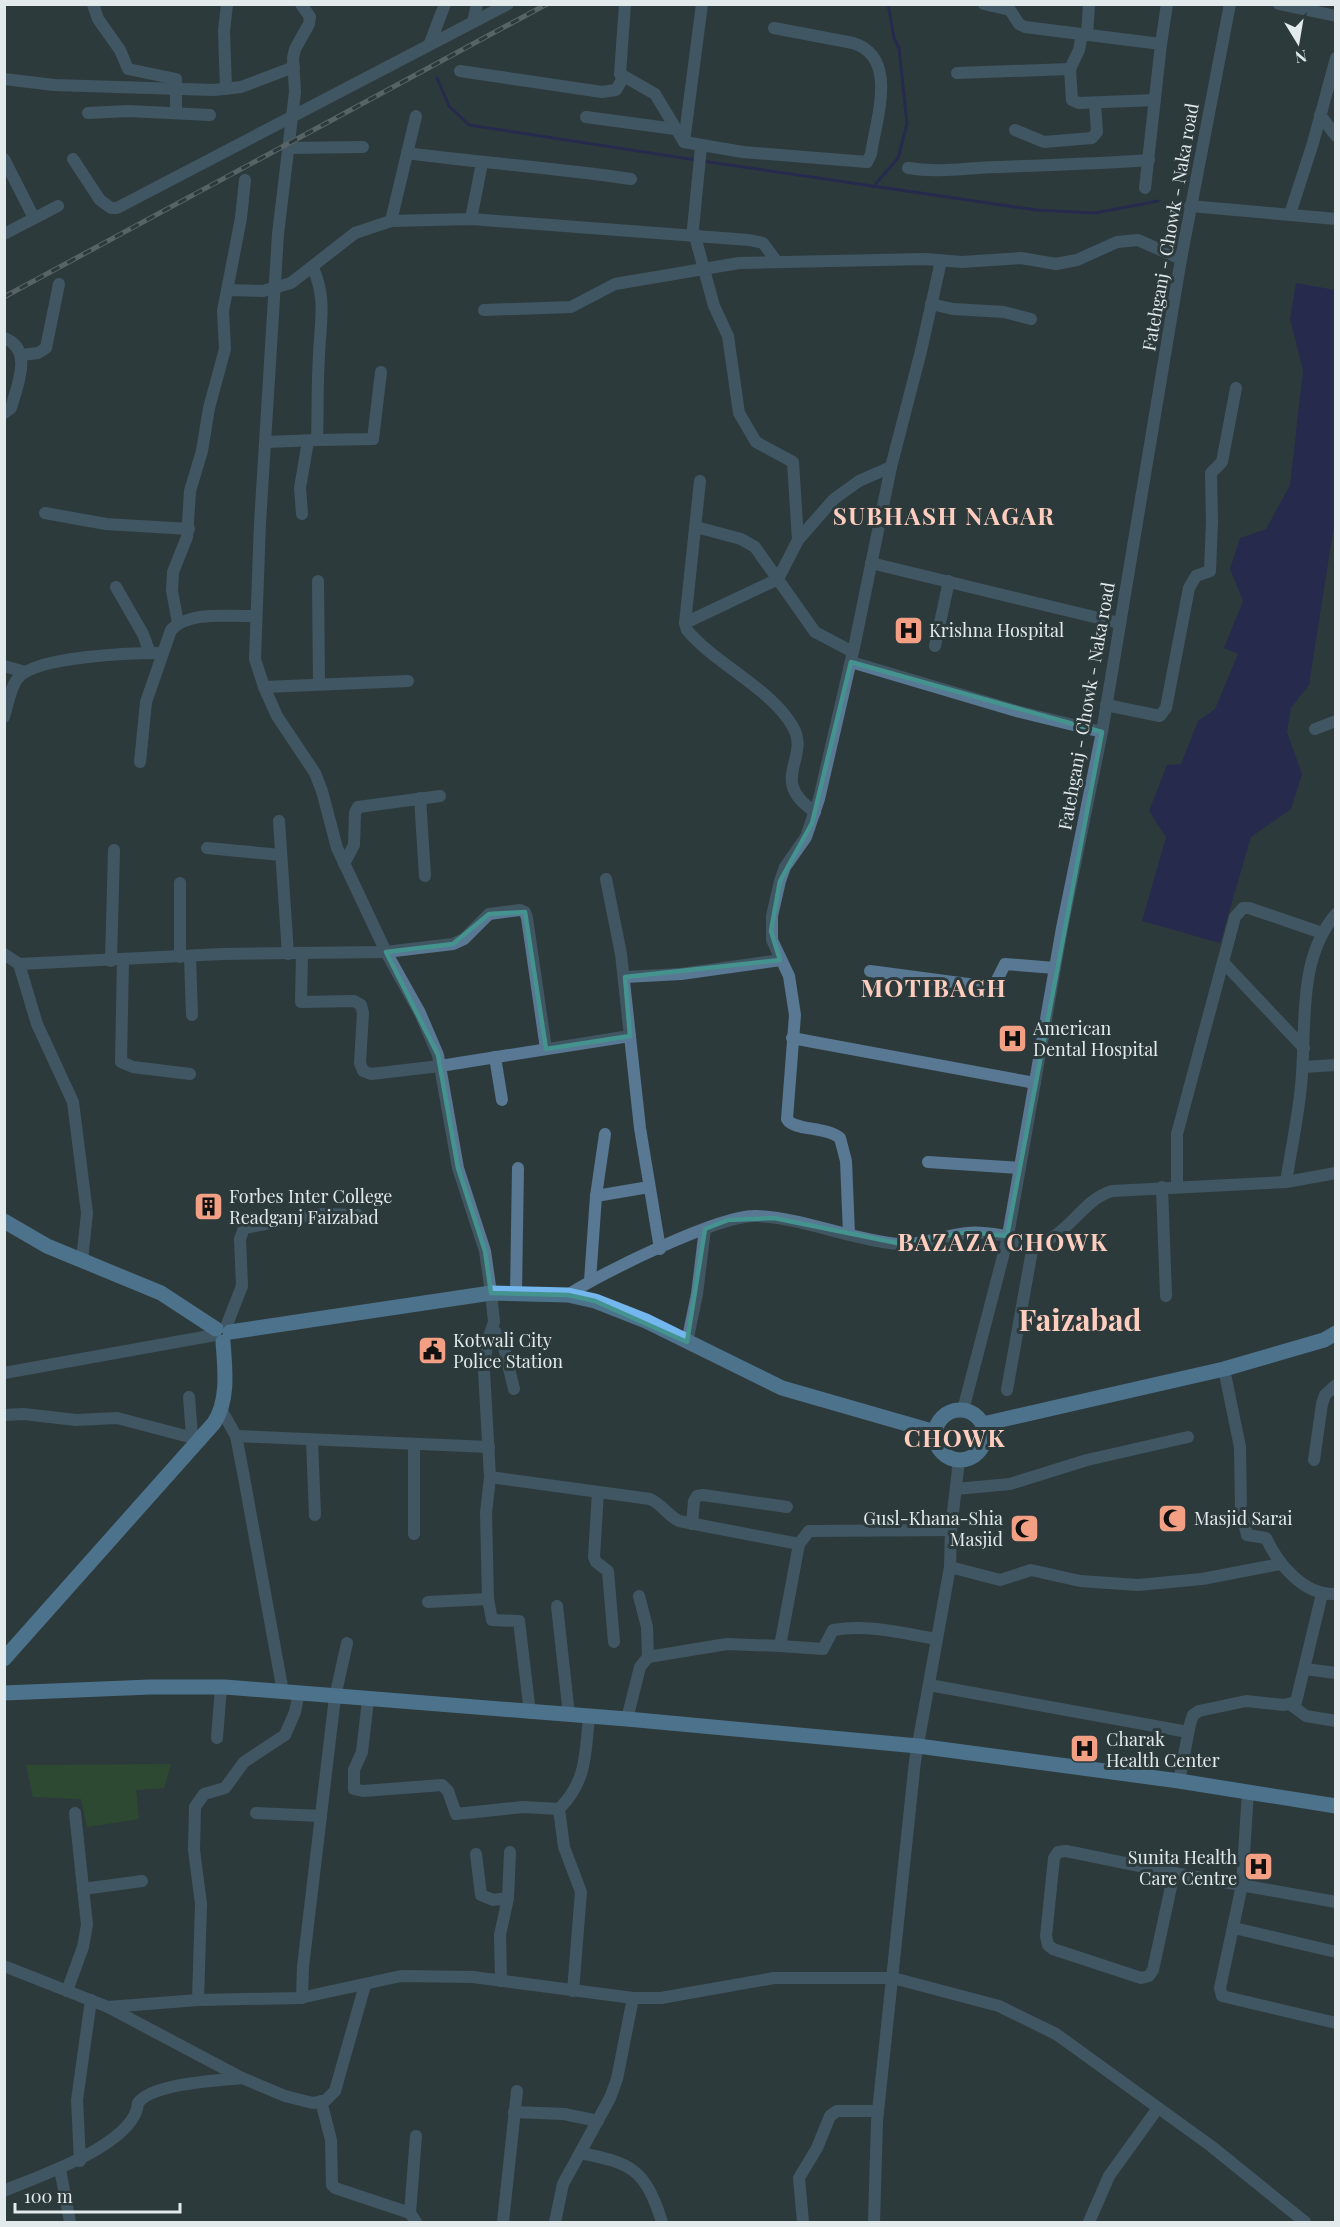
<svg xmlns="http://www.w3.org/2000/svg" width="1340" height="2227" font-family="'Playfair Display',serif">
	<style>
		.green { fill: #2d5b27 }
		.water { fill: #1e1760 }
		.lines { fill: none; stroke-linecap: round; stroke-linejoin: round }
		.stream { stroke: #1e1760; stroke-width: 3 }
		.minor { stroke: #587893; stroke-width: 12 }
		.major { stroke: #73b7ee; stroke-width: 15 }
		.rail-casing { stroke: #899496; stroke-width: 5 }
		.rail { stroke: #2d3a3c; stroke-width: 3; stroke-dasharray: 9; stroke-linecap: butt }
		.marked { fill: none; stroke: #44938e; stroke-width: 4.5; stroke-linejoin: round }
		.labels { text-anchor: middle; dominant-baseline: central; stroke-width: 6; stroke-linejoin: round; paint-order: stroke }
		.street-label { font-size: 18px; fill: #e2eaec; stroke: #2d3a3c }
		.poi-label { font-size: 18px; fill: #e2eaec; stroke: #2d3a3c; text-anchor: start }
		.district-label { font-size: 24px; font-weight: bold; letter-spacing: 1.5px; fill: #fecdbd; stroke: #2d3a3c }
		.town-label { font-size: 30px; font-weight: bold; fill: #fecdbd; stroke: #2d3a3c }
	</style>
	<rect width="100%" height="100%" fill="#2d3a3c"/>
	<path class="green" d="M171 1764 164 1788 136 1790 139 1819 87 1827 81 1799 33 1797 26 1765Z"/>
	<path class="water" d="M1296 283 1335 290V519L1309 685 1291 708 1287 732 1302 774 1291 809 1251 837 1220 943 1142 921 1166 837 1149 811 1167 765 1181 764 1198 721 1215 709 1238 654 1224 648 1243 601 1230 569 1240 538 1266 529 1290 485 1303 370 1290 319Z"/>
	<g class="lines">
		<g class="stream">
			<path d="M437 78 449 106 469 125 696 160"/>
			<path d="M702 161 1036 210 1095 213 1158 201"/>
			<path d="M873 187 898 158 907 124 899 48 894 38 888 4"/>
		</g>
		<g class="minor">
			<path d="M93 4 98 19 120 50 128 69 176 79V113"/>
			<path d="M301 4 310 17 309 24 295 49 293 58 295 92 278 234 260 523 255 659 264 687 277 716 315 773 322 791 337 848 386 952 420 1013 438 1055 458 1168 485 1251 491 1293 494 1322 487 1343 484 1371 490 1477 650 1499C662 1504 667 1515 679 1521L799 1544"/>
			<path d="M625 4 620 74 655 94 684 142 743 152 867 162 871 154C876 119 899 57 853 43L774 28"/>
			<path d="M984 4 1010 10 1019 24 1025 27 1161 44 1145 188"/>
			<path d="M1279 4 1336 16"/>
			<path d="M473 22 477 4"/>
			<path d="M1082 34 1079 50 1070 69 1072 100 1079 103 1155 100"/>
			<path d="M1087 35 1089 4"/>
			<path d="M430 43 445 4"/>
			<path d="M1161 44 1167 4"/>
			<path d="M460 71 602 92 616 90 623 78"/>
			<path d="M957 73 1070 69"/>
			<path d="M4 79 54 85 214 90 241 87 294 67"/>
			<path d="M226 89 224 31 227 4"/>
			<path d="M88 113 128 111 210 115"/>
			<path d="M1320 115 1336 136"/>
			<path d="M586 117 675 129"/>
			<path d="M1015 130 1044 142 1092 138 1097 132 1095 103"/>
			<path d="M684 142 702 4"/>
			<path d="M701 147 693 229 714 306 728 336 739 413 756 442 793 462 798 540"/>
			<path d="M287 148 363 147"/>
			<path d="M407 153C482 163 556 168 631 179"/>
			<path d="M4 159 34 218"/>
			<path d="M73 159 100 200 111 208H117L508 4"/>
			<path d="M908 168C938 173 966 168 996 167 1047 165 1097 164 1149 160"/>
			<path d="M1190 206 1336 219"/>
			<path d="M1290 214 1313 143 1336 58"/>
			<path d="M471 219 482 163"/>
			<path d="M391 221 416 116"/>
			<path d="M4 234 58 206"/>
			<path d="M227 290 263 291 291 283 355 233 391 221 471 219 749 240 763 243 777 262"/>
			<path d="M931 304 953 309 1004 312 1031 319"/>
			<path d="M484 310 571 307 615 284 739 263 925 259 962 262 1021 258 1056 264 1077 260 1117 242 1138 240 1181 259"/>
			<path d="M4 338C34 349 17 386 11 408L4 413"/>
			<path d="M22 355 38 353 46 348 59 284"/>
			<path d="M317 440 373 439 381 372"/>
			<path d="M266 442 317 440C318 412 317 384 319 356 320 324 327 299 313 268"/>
			<path d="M700 481 685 623 687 630C715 664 772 689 793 727 811 759 767 780 815 812"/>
			<path d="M45 513 106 524 189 529"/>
			<path d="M302 514 300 488 308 441"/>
			<path d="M696 527 741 539 755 547 815 632 853 652"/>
			<path d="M871 563 1119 623"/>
			<path d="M318 581 319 684"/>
			<path d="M116 587 143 634 150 653"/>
			<path d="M178 623 172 591 173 572 187 537 190 491 202 451 209 408 225 349 223 311 241 218 245 180"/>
			<path d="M685 623 778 579 798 540 834 499 859 481 891 467"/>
			<path d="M935 646 949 581"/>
			<path d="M851 662 1020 712 1102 732"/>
			<path d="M4 666 25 672"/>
			<path d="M264 687 408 681"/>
			<path d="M1106 705 1160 716 1166 708 1189 588 1196 576 1210 571 1212 522 1211 473 1222 462 1236 388"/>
			<path d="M4 717C8 704 10 688 18 678 36 656 132 653 161 653"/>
			<path d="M1315 729 1336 721"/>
			<path d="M140 762 146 702 171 630C190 610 229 617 255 616"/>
			<path d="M420 798 425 876"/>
			<path d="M279 821 288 954"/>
			<path d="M207 848 281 855"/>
			<path d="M344 864 354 845 355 813 358 807 440 796"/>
			<path d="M606 879 621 954 640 1128 660 1249"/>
			<path d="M4 954 19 964 37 1024 73 1102 87 1213 82 1261"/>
			<path d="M302 954 301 1002 354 1001 361 1005 363 1013 360 1063 363 1071 371 1074 440 1066 630 1036"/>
			<path d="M180 957V883"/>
			<path d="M190 957 192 1015"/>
			<path d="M123 960 121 1062 133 1067 190 1074"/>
			<path d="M111 961 114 850"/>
			<path d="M1223 962 1304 1048"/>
			<path d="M19 964 222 954 386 952 453 944 464 939 489 914 520 910 525 912 527 918 546 1049"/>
			<path d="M870 971 983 986 995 984 1005 964 1055 968"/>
			<path d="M625 977 681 974 781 960"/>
			<path d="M792 1038 1035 1083"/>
			<path d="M495 1057 502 1100"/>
			<path d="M1303 1067 1336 1065"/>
			<path d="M928 1162 1020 1168"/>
			<path d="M1286 1182C1291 1150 1298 1118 1301 1086 1307 1030 1296 960 1336 914"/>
			<path d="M1162 1187 1166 1296"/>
			<path d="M1177 1187V1134L1235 917 1243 908H1249L1322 933"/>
			<path d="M596 1196 649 1187"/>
			<path d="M849 1234 846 1161 840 1138C826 1126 793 1131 787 1119L795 1015 789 976 772 940V916L780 881 785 867 806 837 819 799 855 643 891 467 921 351 941 261"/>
			<path d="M1007 1241C1015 1243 1026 1246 1035 1244 1068 1238 1081 1200 1112 1191L1286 1182 1336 1173"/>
			<path d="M590 1281 596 1196 605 1134"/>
			<path d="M516 1293 518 1168"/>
			<path d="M568 1295C599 1274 721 1214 756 1216 805 1218 851 1240 899 1244 921 1246 945 1235 967 1233 980 1231 994 1234 1007 1236"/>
			<path d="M226 1327 242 1286 240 1239 244 1228 320 1214 358 1215"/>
			<path d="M493 1329 502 1340 514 1389"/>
			<path d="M687 1342 697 1294 705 1229"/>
			<path d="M1224 1369 1240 1447 1241 1510 1247 1535 1266 1538C1278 1564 1304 1596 1336 1594"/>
			<path d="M4 1373 215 1335"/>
			<path d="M1007 1390 1033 1245"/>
			<path d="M189 1397 192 1436"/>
			<path d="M963 1410 1007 1241 1062 928 1102 732 1181 259 1230 4"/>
			<path d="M222 1411 236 1436 243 1472 283 1692"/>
			<path d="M4 1415 24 1414 76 1420 117 1418 201 1440"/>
			<path d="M236 1436 489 1447"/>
			<path d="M312 1440 315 1515"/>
			<path d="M1314 1460 1322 1404 1325 1395 1336 1385"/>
			<path d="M956 1489 1010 1484 1087 1460 1188 1437"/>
			<path d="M598 1492 594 1557 596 1562 608 1571 614 1642"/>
			<path d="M692 1524 694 1501 697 1496 703 1495 787 1507"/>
			<path d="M414 1534V1444"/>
			<path d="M950 1567 1000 1580 1031 1570 1080 1581 1138 1585 1202 1579 1280 1564"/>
			<path d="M639 1596 647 1627 648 1657"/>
			<path d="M488 1599 492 1620 519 1621 530 1713"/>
			<path d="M428 1602 488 1599 486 1513 490 1477"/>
			<path d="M557 1606 569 1715"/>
			<path d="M780 1646 823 1649 833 1630C868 1624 902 1633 936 1639"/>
			<path d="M1305 1669 1336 1673"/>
			<path d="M929 1685 1188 1732"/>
			<path d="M368 1700 362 1752 354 1770V1789L363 1791 442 1785 448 1791 456 1814 523 1807 559 1809 564 1847 581 1892 573 1991"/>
			<path d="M1291 1705 1306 1716 1336 1721"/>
			<path d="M627 1719 640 1667 648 1657 727 1644 780 1646 799 1544 809 1531 951 1530"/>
			<path d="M217 1738 221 1687"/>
			<path d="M1179 1781 1190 1724 1193 1715 1199 1711 1246 1701 1284 1705 1296 1702 1322 1594"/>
			<path d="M1248 1791 1242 1885 1220 1988 1222 1996 1336 2023"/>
			<path d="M559 1809C587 1781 585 1755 589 1717"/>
			<path d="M256 1813 321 1816"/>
			<path d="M1066 1851 1174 1873 1153 1970 1149 1976 1141 1978 1053 1949 1048 1945 1046 1936 1054 1858 1058 1852Z"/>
			<path d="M476 1854 481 1895 493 1900 508 1898"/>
			<path d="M1174 1873 1336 1902"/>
			<path d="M83 1889 142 1881"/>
			<path d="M1234 1928 1336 1952"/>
			<path d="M4 1966 108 2007 198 2000 300 1998 401 1976 473 1977 633 1998H661L774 1978H893L999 2006 1056 2034 1211 2146 1305 2222"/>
			<path d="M501 1981 500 1935 508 1898 510 1852"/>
			<path d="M67 1991 83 1947 87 1925 75 1813"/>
			<path d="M302 1998 303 1967 335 1697 347 1643"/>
			<path d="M198 2000 201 1904 194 1850 195 1807 204 1794 225 1788 244 1762 285 1735 295 1712 299 1693"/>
			<path d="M108 2007 242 2078 285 2096 313 2103 325 2101 335 2091 365 1985"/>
			<path d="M321 2101 331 2140 332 2185 335 2188 410 2213"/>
			<path d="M514 2112 564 2114 598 2121"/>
			<path d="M416 2136 410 2213 416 2222"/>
			<path d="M580 2153C632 2163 645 2169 662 2222"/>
			<path d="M80 2161 77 2100 91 2000"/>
			<path d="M60 2169 70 2222"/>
			<path d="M4 2191C38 2176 135 2145 138 2103 152 2083 217 2081 242 2078"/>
			<path d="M503 2222 517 2091"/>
			<path d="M555 2222 563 2184 610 2098 617 2079 633 1998"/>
			<path d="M803 2222 799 2178 817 2148 830 2116 837 2111H878"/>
			<path d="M874 2222 877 2121 915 1761 950 1567 951 1530 959 1460"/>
			<path d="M1089 2222 1109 2176 1158 2108"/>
		</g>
		<g class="major">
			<path d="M4 1221 47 1246 161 1293 216 1329"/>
			<path d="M230 1332 491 1293 568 1295 595 1301 646 1321 782 1388 935 1432"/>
			<circle cx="960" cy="1435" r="25"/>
			<path d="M983 1424 1224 1369 1324 1340 1336 1333"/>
			<path d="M4 1659 214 1423C229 1400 225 1369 223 1342"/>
			<path d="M4 1693 150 1687H225L627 1719 918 1746 1179 1781 1336 1806"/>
		</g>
		<defs>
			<path id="rail" d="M4 297 547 4"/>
		</defs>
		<use href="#rail" class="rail-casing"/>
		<use href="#rail" class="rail"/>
	</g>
	<path d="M0 0H1340V2227H0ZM851 662 1102 732 1007 1236 967 1232 902 1244 774 1218 728 1220 705 1229 687 1342 595 1301 568 1295 491 1293 485 1251 458 1168 438 1055 386 952 453 944 489 914 525 912 546 1049 630 1036 625 977 780 960 771 931 780 881 812 823Z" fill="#2d3a3c" fill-opacity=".55" fill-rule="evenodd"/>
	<path class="marked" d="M851 662 1102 732 1007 1236 967 1232 902 1244 774 1218 728 1220 705 1229 687 1342 595 1301 568 1295 491 1293 485 1251 458 1168 438 1055 386 952 453 944 489 914 525 912 546 1049 630 1036 625 977 780 960 771 931 780 881 812 823Z"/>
	<defs>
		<symbol id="hospital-square" viewBox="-11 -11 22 22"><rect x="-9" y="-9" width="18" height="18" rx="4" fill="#f39f83" stroke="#2d3a3c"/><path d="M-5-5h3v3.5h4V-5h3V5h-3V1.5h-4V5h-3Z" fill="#111"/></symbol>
		<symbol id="building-square" viewBox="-11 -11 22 22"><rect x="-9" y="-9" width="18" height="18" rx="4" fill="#f39f83" stroke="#2d3a3c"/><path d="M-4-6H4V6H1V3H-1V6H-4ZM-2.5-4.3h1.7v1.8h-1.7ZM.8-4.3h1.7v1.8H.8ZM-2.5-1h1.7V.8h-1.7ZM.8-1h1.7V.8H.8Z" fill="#111"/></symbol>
		<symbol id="civic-square" viewBox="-11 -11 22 22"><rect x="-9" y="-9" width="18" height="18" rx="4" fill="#f39f83" stroke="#2d3a3c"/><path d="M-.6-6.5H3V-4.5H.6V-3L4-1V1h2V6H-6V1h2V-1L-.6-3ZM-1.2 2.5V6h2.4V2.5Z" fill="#111"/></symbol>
		<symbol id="mosque-square" viewBox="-11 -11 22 22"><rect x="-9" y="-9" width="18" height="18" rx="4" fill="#f39f83" stroke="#2d3a3c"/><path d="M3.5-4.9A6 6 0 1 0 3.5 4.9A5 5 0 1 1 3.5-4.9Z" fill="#111"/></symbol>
	</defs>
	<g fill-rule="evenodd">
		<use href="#hospital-square" x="892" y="614" width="33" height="33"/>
		<use href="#hospital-square" x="996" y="1022" width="33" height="33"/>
		<use href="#building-square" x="192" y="1190" width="33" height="33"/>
		<use href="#civic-square" x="416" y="1334" width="33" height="33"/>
		<use href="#mosque-square" x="1156" y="1502" width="33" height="33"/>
		<use href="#mosque-square" x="1008" y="1512" width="33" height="33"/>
		<use href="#hospital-square" x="1068" y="1732" width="33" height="33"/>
		<use href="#hospital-square" x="1242" y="1850" width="33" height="33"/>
	</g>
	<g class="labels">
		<g class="street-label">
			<text transform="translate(1170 227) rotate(-80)">Fatehganj - Chowk - Naka road</text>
			<text transform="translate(1086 706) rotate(-80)">Fatehganj - Chowk - Naka road</text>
		</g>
		<g class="poi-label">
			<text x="929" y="630">Krishna Hospital</text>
			<text x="1033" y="1028">American<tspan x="1033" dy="21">Dental Hospital</tspan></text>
			<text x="229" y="1196">Forbes Inter College<tspan x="229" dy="21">Readganj Faizabad</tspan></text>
			<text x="453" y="1340">Kotwali City<tspan x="453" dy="21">Police Station</tspan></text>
			<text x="1003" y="1518" text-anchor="end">Gusl-Khana-Shia<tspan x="1003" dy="21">Masjid</tspan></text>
			<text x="1194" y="1518">Masjid Sarai</text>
			<text x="1106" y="1739">Charak<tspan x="1106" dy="21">Health Center</tspan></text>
			<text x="1237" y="1857" text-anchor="end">Sunita Health<tspan x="1237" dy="21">Care Centre</tspan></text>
		</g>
		<g class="district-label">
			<text x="944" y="515">SUBHASH NAGAR</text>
			<text x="934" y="987">MOTIBAGH</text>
			<text x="1003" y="1241">BAZAZA CHOWK</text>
			<text x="955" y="1437">CHOWK</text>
		</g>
		<g class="town-label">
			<text x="1080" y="1319">Faizabad</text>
		</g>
	</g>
	<rect width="1340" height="2227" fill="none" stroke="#e2eaec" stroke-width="12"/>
	<g transform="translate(1298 42) rotate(169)" stroke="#2d3a3c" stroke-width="4.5" paint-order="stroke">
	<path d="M0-4.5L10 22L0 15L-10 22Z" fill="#e2eaec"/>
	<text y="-9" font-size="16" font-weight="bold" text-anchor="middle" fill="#e2eaec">N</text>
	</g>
	<path d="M15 2203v9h165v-9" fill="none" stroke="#e2eaec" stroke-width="3"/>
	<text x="24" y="2203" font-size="18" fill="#e2eaec" stroke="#2d3a3c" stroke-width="4.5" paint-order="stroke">100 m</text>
</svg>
